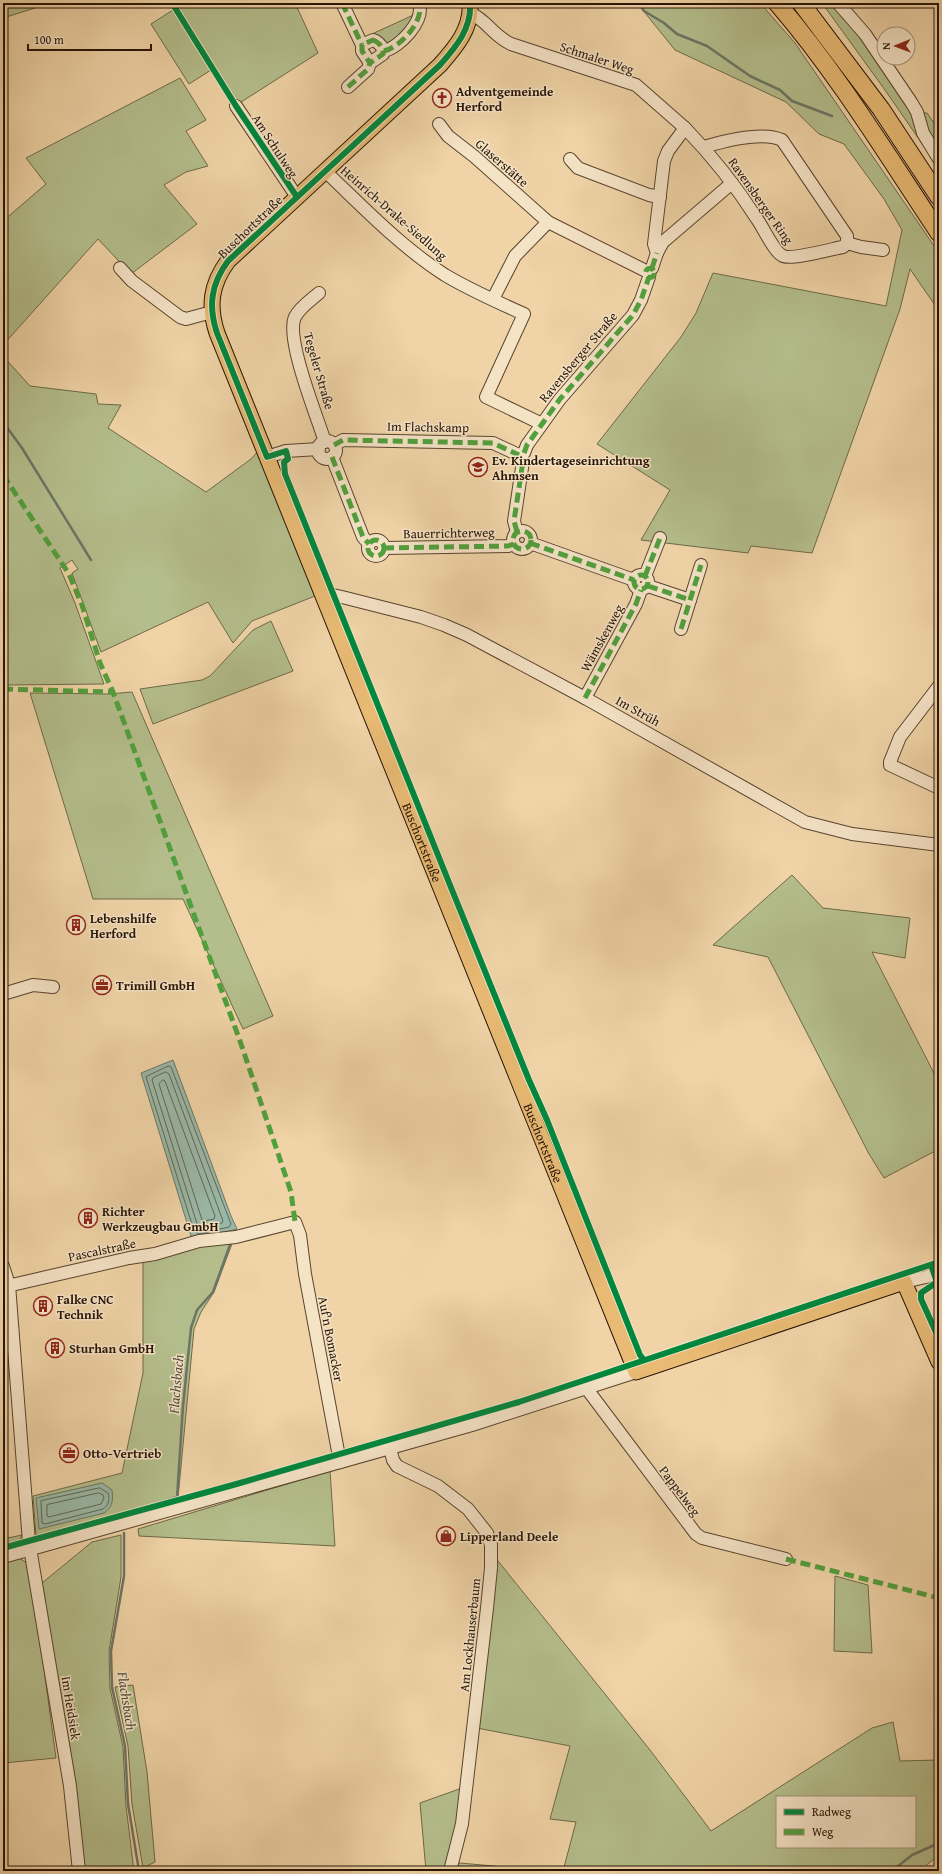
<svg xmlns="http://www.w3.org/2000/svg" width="942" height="1874" font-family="'Gentium Book Plus',serif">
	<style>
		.green { fill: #b4be8c; stroke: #6e6948; fill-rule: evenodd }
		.water { fill: #9ab8a7; stroke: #6c7666 }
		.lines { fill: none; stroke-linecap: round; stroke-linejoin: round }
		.shore { stroke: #606656; stroke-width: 1 }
		.stream { stroke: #6c7666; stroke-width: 2.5 }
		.minor-casing { stroke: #59442d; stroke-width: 14 }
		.major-casing { stroke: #271404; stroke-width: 17 }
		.highway-casing { stroke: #271404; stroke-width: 19 }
		.minor { stroke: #f5e3c6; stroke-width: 12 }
		.major { stroke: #e8ba74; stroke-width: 15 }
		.highway { stroke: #e8ba74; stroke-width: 17 }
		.quiet { stroke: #51a03d; stroke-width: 5; stroke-dasharray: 10 5; stroke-linecap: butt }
		.cycleway-casing { stroke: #f5e3c6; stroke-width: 8 }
		.cycleway { stroke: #00873e; stroke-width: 6 }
		.labels { text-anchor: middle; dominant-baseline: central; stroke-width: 3; stroke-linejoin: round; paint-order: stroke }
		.street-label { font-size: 13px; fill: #271404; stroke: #f5e3c6 }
		.poi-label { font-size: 13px; font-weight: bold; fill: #271404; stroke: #f5e3c6; text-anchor: start }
		.water-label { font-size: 14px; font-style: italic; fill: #4f4d3d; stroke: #f5e3c6 }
	</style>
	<rect width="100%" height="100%" fill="#f0d4a7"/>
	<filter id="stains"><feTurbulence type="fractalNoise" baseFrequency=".005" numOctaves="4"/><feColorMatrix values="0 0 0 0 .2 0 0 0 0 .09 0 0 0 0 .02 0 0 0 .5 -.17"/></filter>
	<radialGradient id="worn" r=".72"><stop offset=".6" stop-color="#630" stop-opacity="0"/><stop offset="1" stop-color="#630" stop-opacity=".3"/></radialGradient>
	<g class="green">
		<path d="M3 3H51L3 18Z"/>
		<path d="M175 3H295L318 53 238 104Z"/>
		<path d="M637 3H760L795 43 939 253V311L910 269 900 309 812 553 751 546 748 553 641 540 670 490 597 444 681 337 696 313 713 273 886 306 902 230 884 199 844 144 819 134 786 102 675 50Z"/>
		<path d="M822 3H835L915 112 927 113 934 123 939 126V168L885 90Z"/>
		<path d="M173 10 211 70 189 84 151 24Z"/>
		<path d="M418 13 415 21 388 47 374 33Z"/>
		<path d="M180 78 206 120 186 131 208 166 186 172 164 185 197 224 131 274 98 239 3 345V221L46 184 26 158Z"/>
		<path d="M3 356 30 386 96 394 98 404 121 405 108 428 206 492 251 459 258 451 316 589 315 596 252 621 233 643 208 602 101 652 72 573 78 569 72 560 60 568 75 603 104 684 3 685Z"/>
		<path d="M271 621 293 671 153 724 140 689 202 680 210 676 253 630Z"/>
		<path d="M132 692 273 1016 243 1029 183 899H93L30 693 108 694Z"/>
		<path d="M792 875 823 908 910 918 905 958 872 952 939 1083V1149L884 1178 869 1154 768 957 713 945Z"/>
		<path d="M233 1241 214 1292 201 1312 194 1329 178 1498 36 1536 33 1496 122 1473 143 1373V1262L202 1243Z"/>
		<path d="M330 1471 335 1546 139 1536 138 1529Z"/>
		<path d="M22 1535 16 1548 3 1550V1539Z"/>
		<path d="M121 1535V1577L109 1651 110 1688 123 1747 126 1806 134 1871H84L73 1783 42 1583 92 1542Z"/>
		<path d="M494 1556 650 1750 711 1831 872 1728 893 1722 900 1761 939 1760V1855L919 1871H563L576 1822 550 1819 570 1746 477 1728ZM777 1797H915V1847H777Z"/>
		<path d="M19 1558 30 1565 56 1758 3 1763V1562Z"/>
		<path d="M835 1576 868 1585 872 1653 834 1651Z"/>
		<path d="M133 1685 147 1772 155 1862 143 1868 132 1804 128 1746 115 1687Z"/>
		<path d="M462 1788 457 1831 447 1866 460 1863 549 1871H426L420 1803Z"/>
	</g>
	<g class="water">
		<path d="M173 1060 231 1216 237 1229 199 1238 191 1236 141 1073Z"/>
		<path d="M102 1483 112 1490C113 1500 113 1507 104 1513L39 1529 36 1498Z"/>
	</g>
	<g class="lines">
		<g class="shore">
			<path d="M169 1066 171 1067 231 1224 229 1227 199 1234 194 1231 146 1077Z"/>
			<path d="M166 1072 169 1074 223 1221 222 1223 200 1228 198 1227 152 1080 153 1078Z"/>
			<path d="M163 1080 165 1081 215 1216 214 1219 204 1221 202 1220 159 1084Z"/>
			<path d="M100 1488 108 1493C110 1499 109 1505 103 1509L45 1524 42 1523 41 1501Z"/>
			<path d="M99 1493 103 1495 104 1498 101 1504 49 1517 47 1516V1505Z"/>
		</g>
		<g class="stream">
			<path d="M639 3 644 11 664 23 677 34 707 46 750 76 780 90 792 101 832 116"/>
			<path d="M3 422 22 448 91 560"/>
			<path d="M138 1510 177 1497 183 1406 191 1328 197 1310 213 1292 231 1242"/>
			<path d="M54 1532 125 1513"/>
			<path d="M124 1533V1576L111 1651 112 1687 125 1746 128 1804 139 1871"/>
			<path d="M892 1871 912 1855 939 1843"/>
		</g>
		<defs>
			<g id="minor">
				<path d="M342 3 362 45"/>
				<path d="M838 3 865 34 911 102 917 112 923 133 939 159"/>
				<path d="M470 13C487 20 492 35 511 44L636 85 685 128 668 151 664 161 654 244 657 253"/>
				<path d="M373 40C379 42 384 48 383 54L370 63 362 51V45Z"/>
				<path d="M384 51C400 47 425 21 419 3"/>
				<path d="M348 87 368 69 370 63"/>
				<path d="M236 106 297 197"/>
				<path d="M439 124 448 136 475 157 548 222 646 271"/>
				<path d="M685 128C712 156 736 186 757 219 763 227 774 252 783 256 791 260 832 249 843 247L847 243"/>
				<path d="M704 147C724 141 762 131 782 140L847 236V243"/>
				<path d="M570 159 578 168 649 195 660 197"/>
				<path d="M325 171C363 207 401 247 445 275 470 290 497 302 524 314L486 397 542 424"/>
				<path d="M847 243 861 247 883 250"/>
				<path d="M120 268 132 281 180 317 186 319 212 312"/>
				<path d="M652 268 657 253 663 242 732 183"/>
				<path d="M319 293C311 300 300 307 295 317 285 338 317 416 325 442"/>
				<path d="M493 299 515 256 548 222"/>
				<circle cx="327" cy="450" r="9"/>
				<path d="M334 445 343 440 493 443 519 455"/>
				<path d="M524 453 527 445 560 399 633 315 641 300 649 277"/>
				<path d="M267 457 286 451 319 449"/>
				<path d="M332 457 363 537 369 544"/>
				<circle cx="522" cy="540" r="9"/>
				<path d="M517 532 514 521 523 461"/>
				<circle cx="376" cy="548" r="8"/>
				<path d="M530 543 634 580"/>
				<path d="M384 548 508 546 514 544"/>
				<circle cx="641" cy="582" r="7"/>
				<path d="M645 576 660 538"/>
				<path d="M648 586 690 600"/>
				<path d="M323 596 333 595 342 597 421 617 444 625 467 635 585 698 805 822 852 834 939 845"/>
				<path d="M681 629 701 565"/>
				<path d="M939 686 900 737 890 762V765L939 788"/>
				<path d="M585 698 636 604 641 590"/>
				<path d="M3 994 33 985 53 987"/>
				<path d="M3 1266 9 1285 29 1542 70 1786 79 1871"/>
				<path d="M904 1282 926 1277 939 1272"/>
				<path d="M3 1287 129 1258 155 1254 199 1241 236 1237 295 1222 300 1235 305 1274 340 1462"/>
				<path d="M587 1389 696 1534 702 1538 786 1559"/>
				<path d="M390 1448 393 1460 397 1466 438 1486 468 1509 487 1533 491 1545V1568L487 1608 462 1824 450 1871"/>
				<path d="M3 1557 472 1425 636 1372"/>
			</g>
			<g id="major">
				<path id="s1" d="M470 3C472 28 456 47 440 65L228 261C211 284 208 306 217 333L636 1372 904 1282 939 1362"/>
			</g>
			<g id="highway">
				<path d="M777 3C838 74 887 155 939 233"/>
				<path d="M801 3 881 109 939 197"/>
			</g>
		</defs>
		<use href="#minor" class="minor-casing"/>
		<use href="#major" class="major-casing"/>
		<use href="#highway" class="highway-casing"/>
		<use href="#minor" class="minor"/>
		<use href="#major" class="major"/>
		<use href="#highway" class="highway"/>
		<g class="quiet">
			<path d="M342 3 362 45"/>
			<path d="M373 40C379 42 384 48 383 54L370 63 362 51V45Z"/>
			<path d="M384 51C400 47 425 21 419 3"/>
			<path d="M348 87 368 69 370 63"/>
			<path d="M652 268 657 253"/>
			<circle cx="650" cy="273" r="4.5"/>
			<path d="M334 445 343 440 493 443 519 455"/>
			<path d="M524 453 527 445 560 399 633 315 641 300 649 277"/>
			<path d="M332 457 363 537 369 544"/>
			<path d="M3 475 69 574 82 605 100 663 113 692 240 1041 291 1192 295 1222"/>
			<circle cx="522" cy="540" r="9"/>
			<path d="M517 532 514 521 523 461"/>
			<circle cx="376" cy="548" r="8"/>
			<path d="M530 543 634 580"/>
			<path d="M384 548 508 546 514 544"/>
			<circle cx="641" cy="582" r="7"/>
			<path d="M645 576 660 538"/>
			<path d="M648 586 690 600"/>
			<path d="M681 629 701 565"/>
			<path d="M3 689 113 692"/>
			<path d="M585 698 636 604 641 590"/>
			<path d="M786 1559 939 1598"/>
		</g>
		<defs>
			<g id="cycleway">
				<path d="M172 3 236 106 297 197"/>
				<path d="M470 3C472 28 456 47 440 65L228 261C211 284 208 306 217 333L267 457 286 451 288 459 284 462 285 474 450 885 529 1080 547 1120 640 1355 644 1360"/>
				<path d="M931 1265 937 1282 921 1293V1299L939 1339"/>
				<path d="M3 1548 233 1485 519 1402 939 1262"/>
			</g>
		</defs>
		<use href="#cycleway" class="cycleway-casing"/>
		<use href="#cycleway" class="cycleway"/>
	</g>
	<defs>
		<symbol id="church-ring" viewBox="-11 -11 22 22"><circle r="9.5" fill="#f5e3c6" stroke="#8f2418" stroke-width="1.5"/><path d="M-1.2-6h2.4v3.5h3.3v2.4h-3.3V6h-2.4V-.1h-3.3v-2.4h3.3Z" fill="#8f2418"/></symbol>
		<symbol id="school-ring" viewBox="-11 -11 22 22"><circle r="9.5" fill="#f5e3c6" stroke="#8f2418" stroke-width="1.5"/><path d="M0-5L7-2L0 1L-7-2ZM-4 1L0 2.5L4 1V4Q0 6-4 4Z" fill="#8f2418"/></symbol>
		<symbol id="building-ring" viewBox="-11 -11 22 22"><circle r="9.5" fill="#f5e3c6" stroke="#8f2418" stroke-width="1.5"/><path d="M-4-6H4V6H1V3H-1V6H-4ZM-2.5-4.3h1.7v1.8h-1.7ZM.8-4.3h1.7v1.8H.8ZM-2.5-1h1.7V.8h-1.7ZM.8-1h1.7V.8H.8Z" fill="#8f2418"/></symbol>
		<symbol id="office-ring" viewBox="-11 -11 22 22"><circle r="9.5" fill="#f5e3c6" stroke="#8f2418" stroke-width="1.5"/><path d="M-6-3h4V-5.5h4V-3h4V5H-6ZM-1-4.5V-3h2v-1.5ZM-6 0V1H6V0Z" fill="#8f2418"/></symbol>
		<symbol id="shop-ring" viewBox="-11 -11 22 22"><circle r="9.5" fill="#f5e3c6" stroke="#8f2418" stroke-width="1.5"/><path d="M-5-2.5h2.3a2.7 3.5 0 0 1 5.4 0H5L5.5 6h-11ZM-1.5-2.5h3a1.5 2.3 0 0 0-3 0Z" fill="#8f2418"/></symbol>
	</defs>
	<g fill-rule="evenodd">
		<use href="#church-ring" x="431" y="87" width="22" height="22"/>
		<use href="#school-ring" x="467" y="456" width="22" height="22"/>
		<use href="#building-ring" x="65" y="914" width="22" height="22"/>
		<use href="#office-ring" x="91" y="974" width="22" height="22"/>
		<use href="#building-ring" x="77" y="1207" width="22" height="22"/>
		<use href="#building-ring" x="32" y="1295" width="22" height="22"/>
		<use href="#building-ring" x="44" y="1337" width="22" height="22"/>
		<use href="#office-ring" x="58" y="1442" width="22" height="22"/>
		<use href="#shop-ring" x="435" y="1525" width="22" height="22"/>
	</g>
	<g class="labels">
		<g class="street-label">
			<text transform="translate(597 58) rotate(18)">Schmaler Weg</text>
			<text transform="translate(275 146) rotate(57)">Am Schulweg</text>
			<text transform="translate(502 163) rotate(41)">Glaserstätte</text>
			<text transform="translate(761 201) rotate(55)">Ravensberger Ring</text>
			<text transform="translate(394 213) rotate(41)">Heinrich-Drake-Siedlung</text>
			<text transform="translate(250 227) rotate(-44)">Buschortstraße</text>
			<text transform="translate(578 357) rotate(-50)">Ravensberger Straße</text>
			<text transform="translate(319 371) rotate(74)">Tegeler Straße</text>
			<text transform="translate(428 427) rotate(1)">Im Flachskamp</text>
			<text transform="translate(449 533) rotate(-1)">Bauerrichterweg</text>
			<text transform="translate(602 638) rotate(-61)">Wämskenweg</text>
			<text transform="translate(638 711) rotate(29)">Im Strüh</text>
			<text stroke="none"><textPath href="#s1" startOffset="985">Buschortstraße</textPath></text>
			<text stroke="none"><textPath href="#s1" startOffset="1309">Buschortstraße</textPath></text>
			<text transform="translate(102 1250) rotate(-12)">Pascalstraße</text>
			<text transform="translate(331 1339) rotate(79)">Auf'n Bomacker</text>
			<text transform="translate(680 1491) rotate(53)">Pappelweg</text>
			<text transform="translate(470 1635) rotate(-84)">Am Lockhauserbaum</text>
			<text transform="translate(71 1708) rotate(81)">Im Heidsiek</text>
		</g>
		<g class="poi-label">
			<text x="456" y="91">Adventgemeinde<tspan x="456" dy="15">Herford</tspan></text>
			<text x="492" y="460">Ev. Kindertageseinrichtung<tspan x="492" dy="15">Ahmsen</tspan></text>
			<text x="90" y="918">Lebenshilfe<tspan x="90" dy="15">Herford</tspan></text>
			<text x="116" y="985">Trimill GmbH</text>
			<text x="102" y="1211">Richter<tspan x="102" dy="15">Werkzeugbau GmbH</tspan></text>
			<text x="57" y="1299">Falke CNC<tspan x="57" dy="15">Technik</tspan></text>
			<text x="69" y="1348">Sturhan GmbH</text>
			<text x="83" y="1453">Otto-Vertrieb</text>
			<text x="460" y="1536">Lipperland Deele</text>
		</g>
		<g class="water-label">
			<text transform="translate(176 1384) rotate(-85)">Flachsbach</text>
			<text transform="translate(127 1701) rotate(81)">Flachsbach</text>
		</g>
	</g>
	<rect width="942" height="1874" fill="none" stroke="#f0d4a7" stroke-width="16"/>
	<rect x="4" y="4" width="934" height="1866" fill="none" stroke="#271404" stroke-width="2"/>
	<rect x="8" y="8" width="926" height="1858" fill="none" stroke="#271404"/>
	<rect x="776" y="1796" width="140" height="52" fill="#f5e3c6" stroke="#a39078"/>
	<rect x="784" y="1809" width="20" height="6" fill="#00873e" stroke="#a39078"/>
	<text x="812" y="1816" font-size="12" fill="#271404">Radweg</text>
	<rect x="784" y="1829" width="20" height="6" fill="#51a03d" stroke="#a39078"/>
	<text x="812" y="1836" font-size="12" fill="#271404">Weg</text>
	<g transform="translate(896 46) rotate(269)"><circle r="19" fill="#f5e3c6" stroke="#a39078"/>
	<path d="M0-3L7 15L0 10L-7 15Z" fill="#8f2418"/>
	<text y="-6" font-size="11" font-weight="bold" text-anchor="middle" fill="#271404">N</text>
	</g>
	<path d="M28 44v6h123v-6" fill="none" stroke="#271404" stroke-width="2"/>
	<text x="34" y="44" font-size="12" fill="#271404" stroke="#f5e3c6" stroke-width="3" paint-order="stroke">100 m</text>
	<rect width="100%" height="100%" filter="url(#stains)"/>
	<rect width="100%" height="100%" fill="url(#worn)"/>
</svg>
